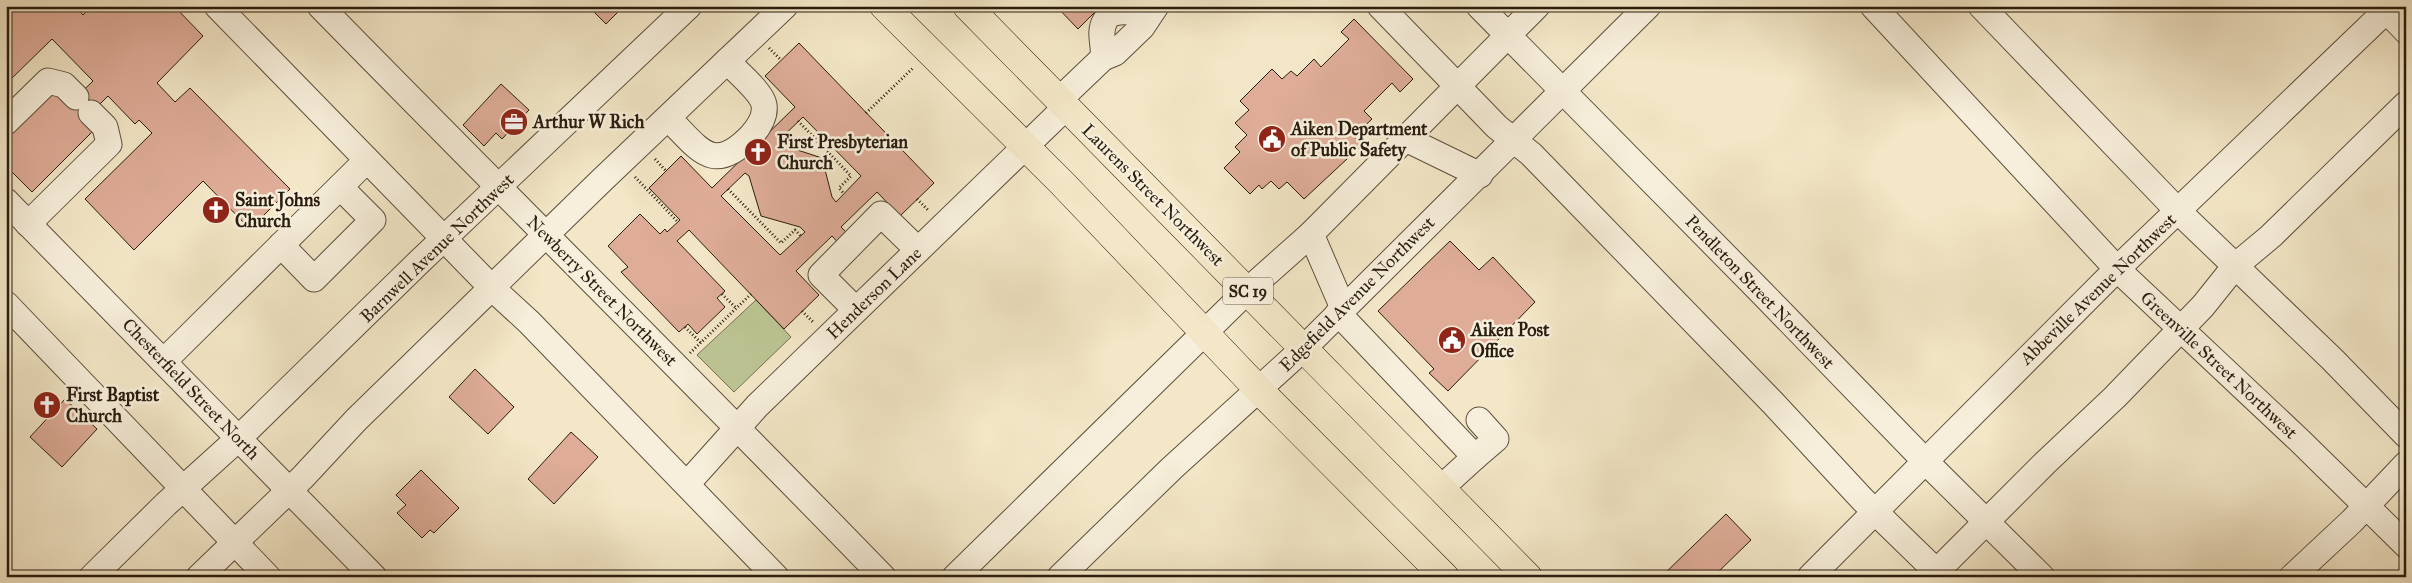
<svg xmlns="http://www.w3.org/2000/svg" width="2412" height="583" font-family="'IM FELL Great Primer',serif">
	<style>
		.green { fill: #bdc594; stroke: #737052 }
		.building { fill: #deac97; stroke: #291c0f; fill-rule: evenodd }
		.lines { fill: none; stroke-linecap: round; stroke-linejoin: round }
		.minor-casing { stroke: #5c4f3d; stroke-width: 27 }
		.major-casing { stroke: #291c0f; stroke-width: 29 }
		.path { stroke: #291c0f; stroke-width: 3; stroke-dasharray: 1 2.5; stroke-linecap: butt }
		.minor { stroke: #f7efdb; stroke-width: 25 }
		.major { stroke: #f3e7c7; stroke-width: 28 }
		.labels { text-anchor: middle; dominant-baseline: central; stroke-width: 5; stroke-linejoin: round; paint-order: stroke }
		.shield { fill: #f7efdb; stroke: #675b4c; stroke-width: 1 }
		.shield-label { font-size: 16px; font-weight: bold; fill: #291c0f }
		.poi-label { font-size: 18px; font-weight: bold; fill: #291c0f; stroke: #f7efdb; text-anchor: start }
		.street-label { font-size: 18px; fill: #291c0f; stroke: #f7efdb }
	</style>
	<rect width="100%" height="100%" fill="#f3e7c7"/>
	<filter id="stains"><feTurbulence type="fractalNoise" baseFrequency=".004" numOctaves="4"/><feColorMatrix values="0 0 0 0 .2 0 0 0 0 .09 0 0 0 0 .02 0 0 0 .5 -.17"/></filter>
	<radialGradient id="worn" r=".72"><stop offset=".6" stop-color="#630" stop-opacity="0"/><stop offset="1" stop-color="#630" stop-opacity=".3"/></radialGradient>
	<path class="green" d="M756 300 791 337 734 392 697 355Z"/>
	<g class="building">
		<path d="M6 6H75L83 15 92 6H174L203 36 157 83 175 102 190 88 290 189 250 229 203 181 134 250 85 199 152 133 139 120 135 124 108 96 85 119 95 129 32 192 6 166V135L53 89 69 104 93 81 52 39 6 84Z"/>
		<path d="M588 6H624L606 24Z"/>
		<path d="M1056 6H1108L1122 21 1113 30 1095 12 1078 29Z"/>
		<path d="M1354 19 1413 79 1400 92 1392 83 1364 111 1372 119 1354 136 1362 145 1304 199 1287 182 1279 189 1271 181 1262 189 1259 185 1250 194 1224 168 1240 152 1235 147 1247 135 1235 123 1249 110 1240 101 1272 69 1282 79 1291 71 1297 76 1314 59 1321 67 1349 39 1341 32Z"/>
		<path d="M799 43 934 183 900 216 877 192 841 227 850 236 841 246 832 236 796 271 819 295 784 329 689 230 677 241 725 291 717 298 725 307 697 334 688 324 679 332 621 272 628 267 608 246 640 214 660 234 665 229 667 232 680 220 649 188 681 156 712 188 795 107 765 76ZM803 117 861 176 836 202 832 197 822 158 782 145 778 141ZM745 173 749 176 761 216 800 227 805 232 780 255 721 196Z"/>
		<path d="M501 84 529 110 502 139 496 133 484 146 463 125Z"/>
		<path d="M1450 241 1479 270 1493 257 1535 302 1448 391 1429 373 1434 369 1378 311Z"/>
		<path d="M475 369 514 407 488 434 449 397Z"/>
		<path d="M65 399 97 429 62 467 30 437Z"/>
		<path d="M571 432 598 457 554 504 528 479Z"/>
		<path d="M421 470 459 508 434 533 430 530 422 538 397 513 406 505 396 495Z"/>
		<path d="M1726 514 1751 540 1713 577H1661Z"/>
	</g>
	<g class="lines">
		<defs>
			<g id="minor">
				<path d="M217 6 493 289 529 322 776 577"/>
				<path d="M320 6C507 197 697 385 883 577"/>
				<path d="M1380 6 1497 127 1531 154 1773 403 1863 500 1942 577"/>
				<path d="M1479 6 1762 293 1926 462 2042 577"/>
				<path d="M1873 6 2117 269 2299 440 2406 545"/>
				<path d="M1981 6 2178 211 2332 359 2406 435"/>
				<path d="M2382 6 2406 31"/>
				<path d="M1115 13C1127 9 1137 15 1149 13"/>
				<path d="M1103 58C1105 45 1098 33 1105 21"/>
				<path d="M1059 100 1103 58 1115 53 1142 27 1156 6"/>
				<path d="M668 118C699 148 712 176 751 136 758 128 766 117 764 105 762 92 736 71 727 61"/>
				<path d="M6 122 48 81 64 85 76 97"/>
				<path d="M1406 139 1480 175"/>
				<path d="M6 201 374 577"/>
				<path d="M28 224 109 144 105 127 91 113"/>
				<path d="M1311 234 1343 308"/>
				<path d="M281 245 314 279 373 220 340 187"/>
				<path d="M6 304 268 577"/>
				<path d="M856 310 821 275 881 214 918 250"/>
				<path d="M1338 313 1475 457 1496 439 1479 420"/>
				<path d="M164 361 367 160"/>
				<path d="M687 484 757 406 1066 107"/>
				<path d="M1441 488 1475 457"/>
				<path d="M92 577 166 504 239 438 418 263 689 6"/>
				<path d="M199 577 303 477 356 420 601 181 785 6"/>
				<path d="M955 577 1247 291 1311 234 1537 6"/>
				<path d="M1060 577 1172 468 1303 349 1648 6"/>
				<path d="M1810 577 2117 269 2391 6"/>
				<path d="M1931 577 2046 462 2115 397 2203 306 2235 266 2271 236 2406 104"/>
				<path d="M2292 577 2352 521 2406 464"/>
			</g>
			<g id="major">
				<path d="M884 6 1063 184 1259 390 1445 577"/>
				<path d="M967 6 1528 577"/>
			</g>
		</defs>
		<use href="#minor" class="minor-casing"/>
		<use href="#major" class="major-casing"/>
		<g class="path">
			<path d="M769 48 781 60"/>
			<path d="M866 113 913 68"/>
			<path d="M798 121 851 176 839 188 844 194"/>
			<path d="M655 159 666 171"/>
			<path d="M635 177 678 222"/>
			<path d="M728 189 781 243 795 230 801 236"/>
			<path d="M917 199 929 211"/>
			<path d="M722 294 736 308"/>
			<path d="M802 311 814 323"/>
			<path d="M685 327 701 343"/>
			<path d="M690 353 751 294"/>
		</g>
		<use href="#minor" class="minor"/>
		<use href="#major" class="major"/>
	</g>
	<defs>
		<symbol id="office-disc" viewBox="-11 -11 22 22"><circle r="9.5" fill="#8f2418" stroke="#f7efdb"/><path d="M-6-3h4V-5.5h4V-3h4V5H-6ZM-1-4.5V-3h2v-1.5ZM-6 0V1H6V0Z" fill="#fff"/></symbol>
		<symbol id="civic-disc" viewBox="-11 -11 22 22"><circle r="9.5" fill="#8f2418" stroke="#f7efdb"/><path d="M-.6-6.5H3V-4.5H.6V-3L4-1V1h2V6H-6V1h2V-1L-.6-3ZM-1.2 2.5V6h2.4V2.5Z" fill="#fff"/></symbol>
		<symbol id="church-disc" viewBox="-11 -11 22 22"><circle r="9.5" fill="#8f2418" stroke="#f7efdb"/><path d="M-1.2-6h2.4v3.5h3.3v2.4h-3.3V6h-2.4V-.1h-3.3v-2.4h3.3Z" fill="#fff"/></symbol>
	</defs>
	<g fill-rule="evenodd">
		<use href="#office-disc" x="498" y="106" width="32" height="32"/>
		<use href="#civic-disc" x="1256" y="123" width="32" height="32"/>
		<use href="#church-disc" x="742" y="136" width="32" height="32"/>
		<use href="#church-disc" x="200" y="194" width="32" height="32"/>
		<use href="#civic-disc" x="1436" y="324" width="32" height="32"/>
		<use href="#church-disc" x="31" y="389" width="32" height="32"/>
	</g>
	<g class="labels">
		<rect class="shield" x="1223" y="277.5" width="50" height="27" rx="4"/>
		<g class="shield-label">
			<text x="1248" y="291">SC 19</text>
		</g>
		<g class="poi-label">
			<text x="533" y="122">Arthur W Rich</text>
			<text x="1291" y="129">Aiken Department<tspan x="1291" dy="21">of Public Safety</tspan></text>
			<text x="777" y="142">First Presbyterian<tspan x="777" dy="21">Church</tspan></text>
			<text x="235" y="200">Saint Johns<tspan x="235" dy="21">Church</tspan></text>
			<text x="1471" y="330">Aiken Post<tspan x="1471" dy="21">Office</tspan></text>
			<text x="66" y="395">First Baptist<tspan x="66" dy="21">Church</tspan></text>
		</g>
		<g class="street-label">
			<text transform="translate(1153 195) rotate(45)">Laurens Street Northwest</text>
			<text transform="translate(437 248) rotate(-44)">Barnwell Avenue Northwest</text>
			<text transform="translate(2098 289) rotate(-44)">Abbeville Avenue Northwest</text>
			<text transform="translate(602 291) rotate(45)">Newberry Street Northwest</text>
			<text transform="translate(1760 292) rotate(46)">Pendleton Street Northwest</text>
			<text transform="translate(874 293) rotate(-44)">Henderson Lane</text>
			<text transform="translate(1357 294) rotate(-45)">Edgefield Avenue Northwest</text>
			<text transform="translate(2219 365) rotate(43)">Greenville Street Northwest</text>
			<text transform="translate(191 389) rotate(46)">Chesterfield Street North</text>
		</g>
	</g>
	<rect width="2412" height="583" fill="none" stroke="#f3e7c7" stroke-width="25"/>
	<rect x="8" y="8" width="2397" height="568" fill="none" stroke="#291c0f" stroke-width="2.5"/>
	<rect x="12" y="12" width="2387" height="558" fill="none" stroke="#291c0f"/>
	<rect width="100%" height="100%" filter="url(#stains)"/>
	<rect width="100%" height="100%" fill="url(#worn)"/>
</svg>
